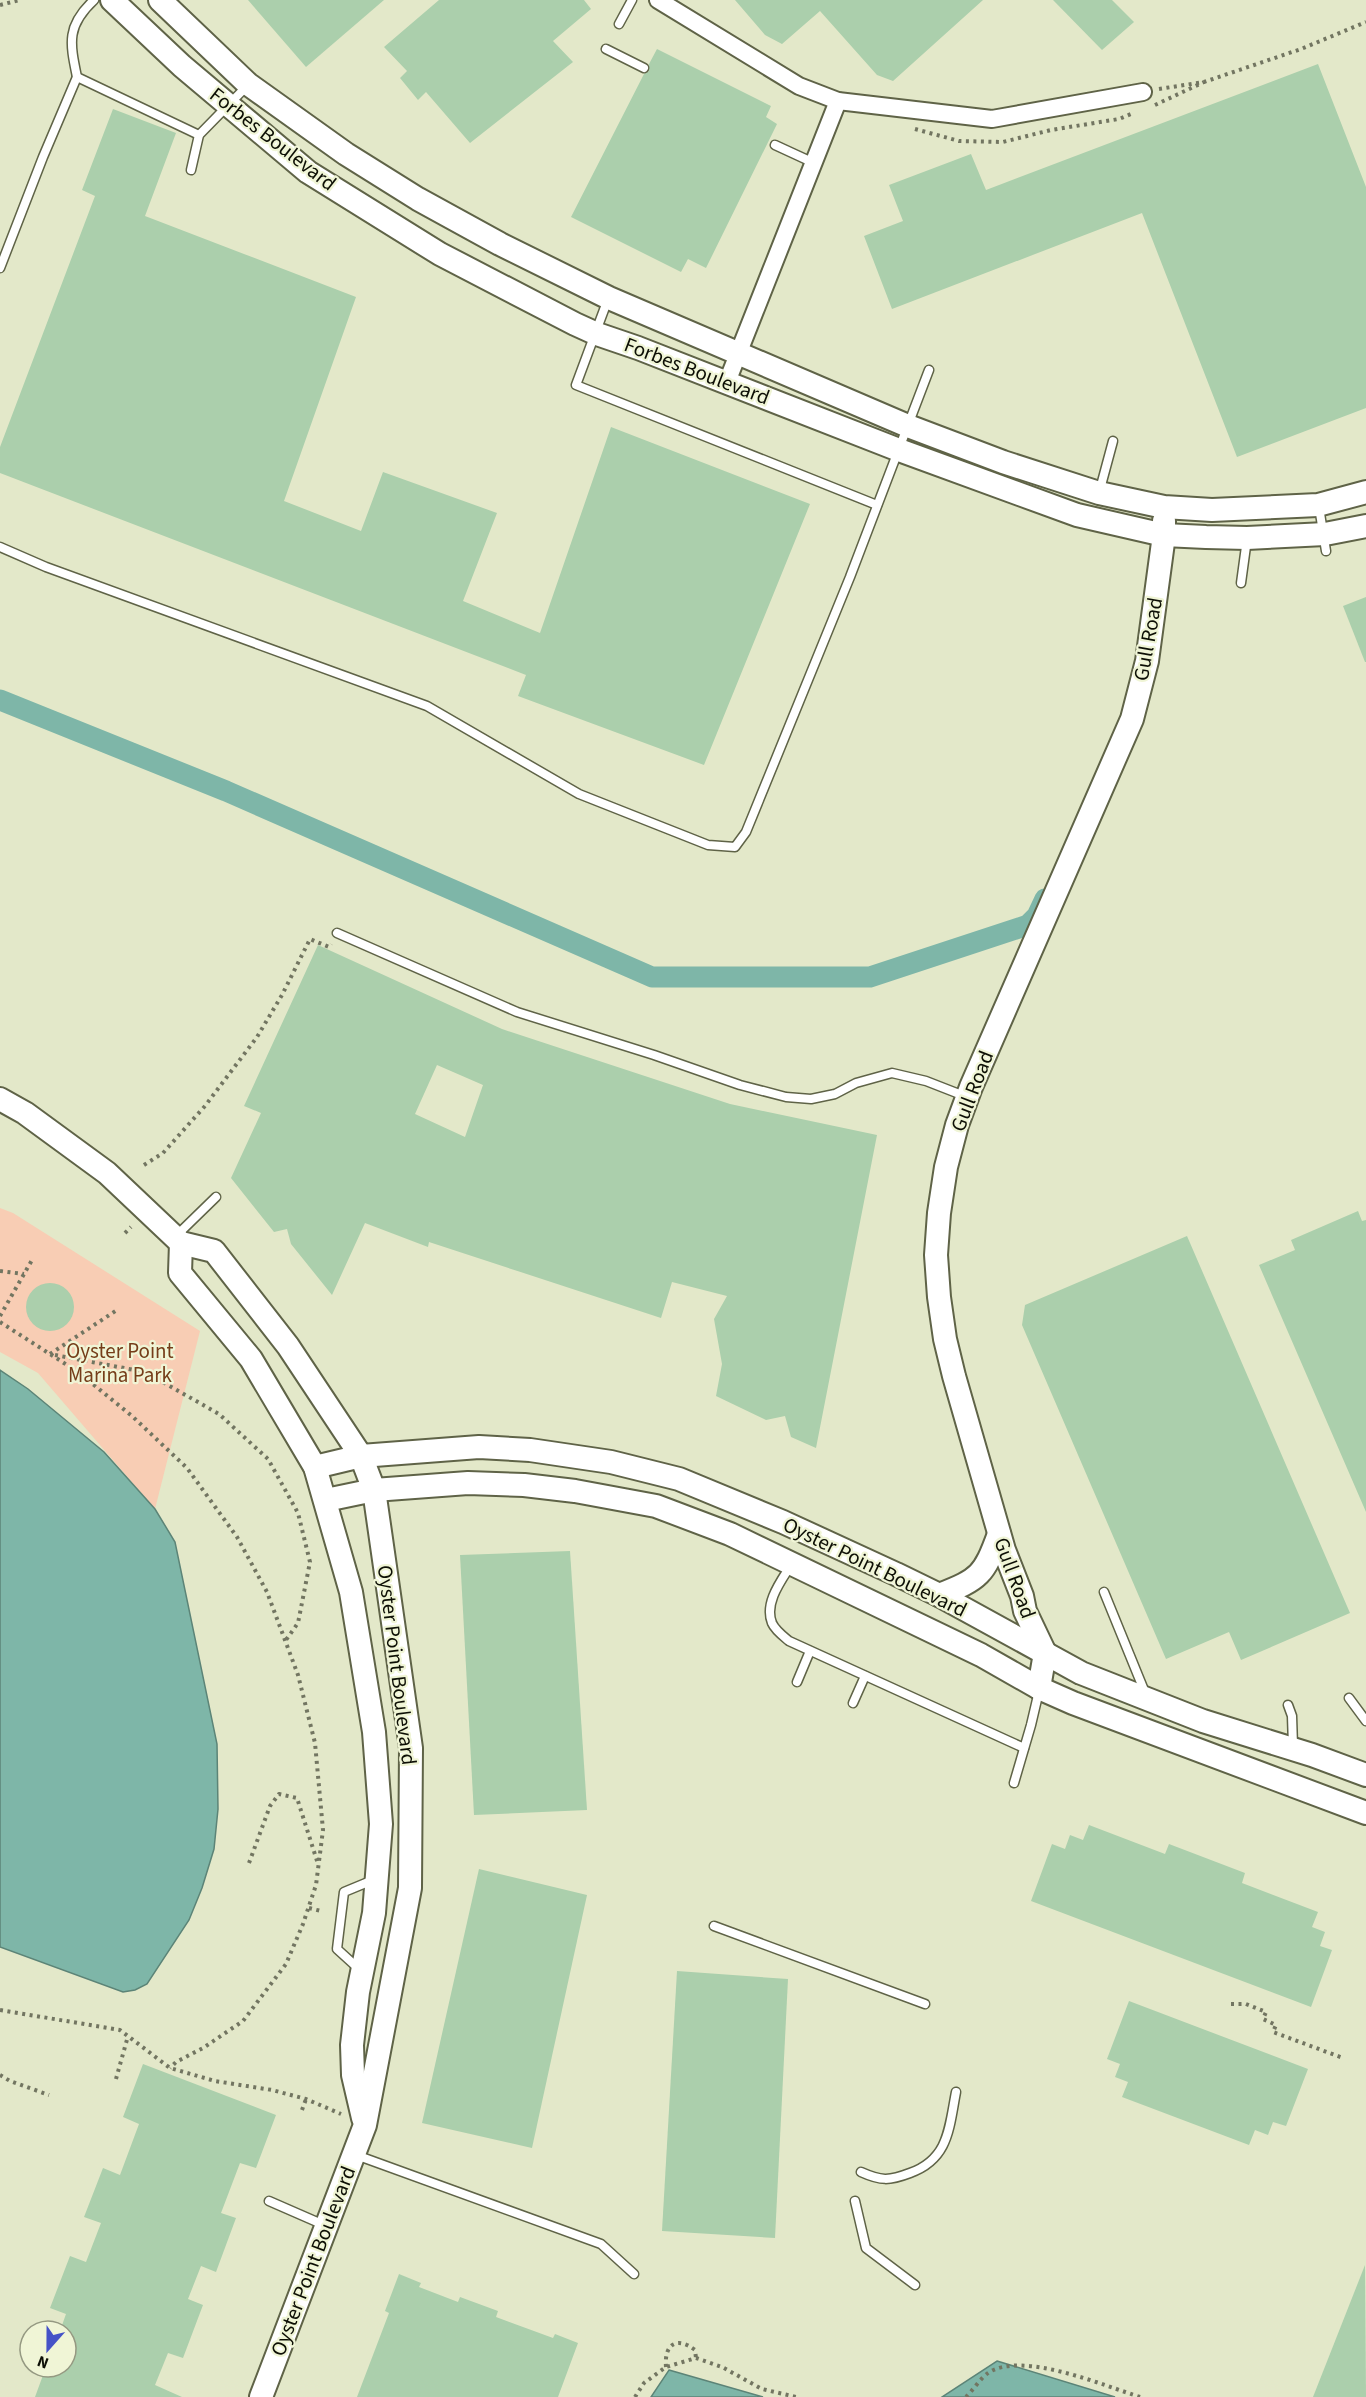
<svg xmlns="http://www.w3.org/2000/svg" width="1366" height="2397" font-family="'Source Sans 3',sans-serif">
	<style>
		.green { fill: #f8cdb4 }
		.water { fill: #7eb6a8; stroke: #5c8477; stroke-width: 1.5 }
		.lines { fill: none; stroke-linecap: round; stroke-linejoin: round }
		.canal { stroke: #7eb6a8; stroke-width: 21 }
		.building { fill: #abcfac; fill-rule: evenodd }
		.lane-casing { stroke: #5f6347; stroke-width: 11 }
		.street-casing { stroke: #5f6347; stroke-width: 20 }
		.secondary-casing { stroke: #5f6347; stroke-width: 26 }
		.path { stroke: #727561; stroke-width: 4; stroke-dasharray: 3 4.5; stroke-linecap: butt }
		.lane { stroke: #fff; stroke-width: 8 }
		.street { stroke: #fff; stroke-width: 16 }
		.secondary { stroke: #fff; stroke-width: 22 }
		.labels { text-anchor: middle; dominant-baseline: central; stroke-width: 4.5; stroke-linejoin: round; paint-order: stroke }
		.street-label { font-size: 21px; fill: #0d0f05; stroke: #f0f5d6 }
		.park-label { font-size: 21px; fill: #753d19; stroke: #f0f5d6 }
	</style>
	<rect width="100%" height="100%" fill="#e3e8c9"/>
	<path class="green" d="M0 1208 13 1213 200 1331 155 1509 38 1373 0 1352Z"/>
	<g class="water">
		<path d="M0 1370 28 1389 104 1452 155 1509 175 1542 217 1744 218 1809 214 1849 202 1888 189 1920 147 1984 135 1990 123 1992 0 1947Z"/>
		<path d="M997 2361 1115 2397H942Z"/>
		<path d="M669 2370 763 2397H651Z"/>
	</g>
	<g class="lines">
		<path class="canal" d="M0 700 226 791 652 977H870L1028 925 1037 916 1045 899"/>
	</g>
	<g class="building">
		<path d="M248 0H384L306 67Z"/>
		<path d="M439 0H584L591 9 553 41 573 62 470 143 426 92 418 100 400 78 407 71 384 47Z"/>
		<path d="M735 0H983L893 81 877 75 820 11 782 44 765 35Z"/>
		<path d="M1053 0H1112L1134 22 1102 50Z"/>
		<path d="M657 49 771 106 766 117 777 124 706 268 688 259 681 272 571 217 644 74 649 71V64Z"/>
		<path d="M1318 64 1366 187V408L1237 457 1142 213 892 309 864 236 903 221 889 185 971 154 986 190Z"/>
		<path d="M113 109 176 133 145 216 356 297 284 501 361 531 383 472 497 513 463 601 540 633 611 427 810 504 704 765 518 696 526 675 0 473V447L95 196 82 190Z"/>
		<path d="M1366 597V662H1365L1343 606Z"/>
		<path d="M318 945 502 1029 730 1104 877 1135 816 1448 791 1437 785 1416 766 1420 716 1396 722 1364 714 1319 727 1296 672 1282 661 1318 429 1242 428 1247 365 1223 332 1295 291 1244 287 1229 274 1232 231 1178 261 1113 244 1106ZM437 1065 483 1085 465 1137 415 1114Z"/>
		<path d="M1358 1211 1362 1221 1366 1220V1512L1259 1265 1295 1250 1291 1240Z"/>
		<path d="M1187 1236 1350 1613 1241 1660 1229 1632 1166 1659 1022 1325 1025 1305Z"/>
		<circle cx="50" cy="1307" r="24"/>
		<path d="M570 1551 587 1810 474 1815 460 1555Z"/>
		<path d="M1089 1825 1165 1854 1169 1844 1245 1873 1242 1883 1318 1912 1312 1927 1325 1932 1320 1946 1332 1950 1311 2007 1031 1901 1052 1844 1065 1849 1070 1835 1083 1840Z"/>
		<path d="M479 1869 587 1895 532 2148 422 2123Z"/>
		<path d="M677 1971 788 1979 775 2238 662 2231Z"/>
		<path d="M1129 2001 1308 2069 1286 2126 1273 2122 1268 2135 1255 2130 1249 2145 1122 2097 1128 2082 1115 2077 1120 2064 1107 2059Z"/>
		<path d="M143 2064 276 2115 256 2168 240 2163 221 2213 236 2218 216 2272 201 2266 188 2299 203 2305 183 2358 168 2353 155 2385 182 2397H35L46 2367H66V2331H60L66 2314 50 2308 70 2256 86 2262 101 2223 84 2217 103 2168 120 2175 139 2124 123 2117Z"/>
		<path d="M1365 2265 1366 2397H1313Z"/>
		<path d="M399 2274 421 2283 419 2287 458 2302 460 2297 498 2311 496 2317 553 2338 555 2334 578 2343 558 2397H357L389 2313 385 2311Z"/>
	</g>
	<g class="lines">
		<defs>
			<g id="lane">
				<path d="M94 0C66 26 70 43 77 77L199 135"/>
				<path d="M619 24 632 0"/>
				<path d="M606 49 644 68"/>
				<path d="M775 145 814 163"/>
				<path d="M191 170 199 135 247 86"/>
				<path d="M0 268 43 157 77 77"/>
				<path d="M608 299 576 385 877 505"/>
				<path d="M1099 493 1113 441"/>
				<path d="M1319 507 1326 551"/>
				<path d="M0 547 46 567 427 706 579 794 708 845 735 847 746 832 850 577 929 370"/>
				<path d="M1241 583 1247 539"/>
				<path d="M337 933 517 1012 654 1055 740 1085 786 1097 811 1099 835 1094 856 1083 892 1073 926 1081 967 1097"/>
				<path d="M177 1235 216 1197"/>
				<path d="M791 1565C781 1581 764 1603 772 1623 775 1630 783 1636 789 1641L1024 1748"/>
				<path d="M1104 1592 1146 1695"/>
				<path d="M797 1682 810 1651"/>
				<path d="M1349 1698 1366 1721"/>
				<path d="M853 1703 865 1676"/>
				<path d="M1288 1705 1292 1716 1293 1746"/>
				<path d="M1014 1783 1031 1725 1039 1691"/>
				<path d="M714 1926 925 2004"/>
				<path d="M359 1969 337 1949 344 1892 373 1880"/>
				<path d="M356 2155 601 2244 634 2274"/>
				<path d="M861 2172C881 2181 889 2181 910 2173 949 2159 949 2128 956 2092"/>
				<path d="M269 2201 324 2225"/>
				<path d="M855 2201 866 2248 915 2285"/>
			</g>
			<g id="street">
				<path d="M658 0 799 86 838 101 992 119 1143 92"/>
				<path d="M727 382 838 101"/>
			</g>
			<g id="secondary">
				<path d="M112 0 182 66 308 172 440 254 575 324 597 334 638 348 899 450 1077 515 1164 535 1206 537 1247 538 1325 534 1366 526"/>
				<path d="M160 0 248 84 346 154 418 199 500 244 609 298 908 426 1003 462 1099 493 1164 507 1212 510 1318 505 1366 492"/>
				<path d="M0 1099 25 1113 107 1173 181 1243 214 1251 288 1346 361 1456 374 1490 411 1748 410 1888 365 2125 261 2397"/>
				<path d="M181 1243 180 1273 251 1359 315 1467 351 1592 374 1732 381 1824 374 1913 358 1992 352 2045 353 2075 363 2118"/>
				<path d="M315 1467 361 1456 479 1447 530 1450 611 1462 679 1479 783 1522 896 1574 939 1595 1081 1673 1203 1721 1312 1755 1366 1775"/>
				<path d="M326 1500 374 1490 468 1483 524 1485 575 1491 656 1506 730 1534 981 1655 1039 1688 1073 1703 1366 1813"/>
				<path d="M939 1595C980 1579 984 1575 999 1534"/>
				<path d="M1039 1688 1045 1653 1025 1611 1022 1596 1004 1550 954 1376 945 1339 939 1297 936 1255 939 1213 946 1167 957 1125 971 1087 1132 719 1147 661 1164 535V521"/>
			</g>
		</defs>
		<use href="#lane" class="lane-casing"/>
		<use href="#street" class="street-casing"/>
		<use href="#secondary" class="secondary-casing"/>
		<g class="path">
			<path d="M0 5 20 0"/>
			<path d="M1159 89 1204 82 1301 49 1366 22"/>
			<path d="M1155 105 1204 82"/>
			<path d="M915 129 959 141 1003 142 1051 130 1119 119 1131 114"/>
			<path d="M144 1165 163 1153 205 1106 257 1037 282 995 310 939 329 947 331 944"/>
			<path d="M125 1233 131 1227"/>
			<path d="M0 1271 24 1274"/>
			<path d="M0 1316 32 1260"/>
			<path d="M0 1322 78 1372 132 1416 187 1468 237 1537 267 1592 298 1675 315 1743 323 1830 316 1885 303 1924 286 1964 243 2021 203 2048 176 2062 170 2068"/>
			<path d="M50 1354 117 1310"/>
			<path d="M55 1355 145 1372 219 1414 268 1459 298 1513 310 1562 298 1623 286 1640"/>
			<path d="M249 1863 270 1806 279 1794 297 1798 318 1864"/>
			<path d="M309 1908 321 1911"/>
			<path d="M1231 2004H1246L1266 2012 1263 2019 1276 2025 1273 2032 1343 2058"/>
			<path d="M0 2010 120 2030 170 2068 215 2081 272 2090 306 2099 341 2114"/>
			<path d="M0 2075 10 2081 49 2095"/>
			<path d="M116 2079 128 2036"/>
			<path d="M302 2110 306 2099"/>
			<path d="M666 2367C664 2344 677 2336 695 2350L696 2358"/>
			<path d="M635 2397 644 2383 666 2367 696 2358 722 2367 762 2389 796 2397"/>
			<path d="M966 2397C973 2390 980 2379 988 2373 1021 2350 1105 2386 1140 2397"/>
		</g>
		<use href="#lane" class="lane"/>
		<use href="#street" class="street"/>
		<use href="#secondary" class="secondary"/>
	</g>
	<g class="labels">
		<g class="street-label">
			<text transform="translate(273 139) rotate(38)">Forbes Boulevard</text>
			<text transform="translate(697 371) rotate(21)">Forbes Boulevard</text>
			<text transform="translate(1148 639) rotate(-80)">Gull Road</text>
			<text transform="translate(972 1091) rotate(-69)">Gull Road</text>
			<text transform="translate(875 1567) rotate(26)">Oyster Point Boulevard</text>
			<text transform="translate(1015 1578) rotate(70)">Gull Road</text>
			<text transform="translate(397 1665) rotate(83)">Oyster Point Boulevard</text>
			<text transform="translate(313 2261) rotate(-69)">Oyster Point Boulevard</text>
		</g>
		<g class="park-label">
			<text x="120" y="1351">Oyster Point<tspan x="120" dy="24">Marina Park</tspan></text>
		</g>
	</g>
	<g transform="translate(48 2349) rotate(201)"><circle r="28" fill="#f0f5d6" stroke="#959982" stroke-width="1.5"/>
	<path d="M0-4.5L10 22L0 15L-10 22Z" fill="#4552c7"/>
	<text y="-9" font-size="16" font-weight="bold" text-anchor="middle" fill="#0d0f05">N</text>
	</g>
</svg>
